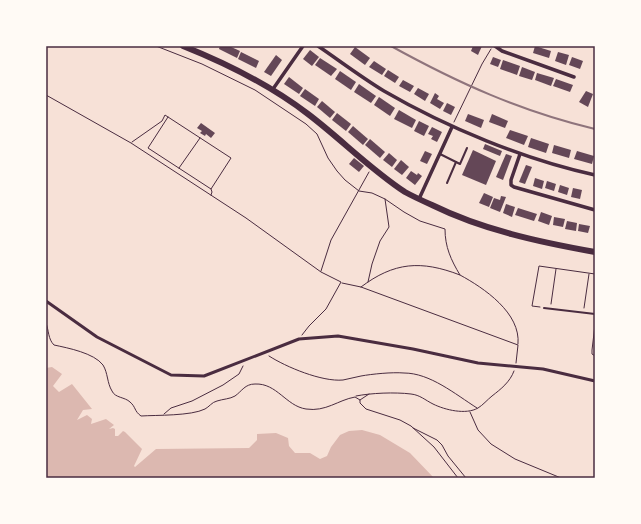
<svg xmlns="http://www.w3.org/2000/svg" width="641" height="524" font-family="'DM Sans',sans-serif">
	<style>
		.water { fill: #dcb8b0 }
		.building { fill: #644757 }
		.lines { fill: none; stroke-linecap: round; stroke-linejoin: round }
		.path { stroke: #4a2c40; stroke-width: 1 }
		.service { stroke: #4a2c40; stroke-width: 2 }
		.pedestrian { stroke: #4a2c40; stroke-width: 3 }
		.minor { stroke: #4a2c40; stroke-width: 3.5 }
		.primary { stroke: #4a2c40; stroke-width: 6 }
		.rail { stroke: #8f747c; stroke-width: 2 }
		.neatline { fill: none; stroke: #4a2c40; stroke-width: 1.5 }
	</style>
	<rect width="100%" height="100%" fill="#f7e1d7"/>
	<path class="water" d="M52 367 62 374 53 386 59 392 72 384 92 409 83 410 77 420 87 415 92 419 91 424 106 419 114 425 109 429 113 428 115 429V436H118L123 431 125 432 142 449 134 466 135 467 156 449 249 448 257 440V434L276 433 288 438 289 446 295 453H310L320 459 327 456 331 447 340 435 349 431 362 430 380 435 410 453 434 478H46V368Z"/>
	<g class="building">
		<path d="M220 46H229L240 51 237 58 219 49Z"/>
		<path d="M473 46H482L478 55 471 51Z"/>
		<path d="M535 46 551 51 549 58 533 53Z"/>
		<path d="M355 47 370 58 365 65 350 54Z"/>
		<path d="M310 50 319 57 312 66 303 59Z"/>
		<path d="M241 52 259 61 256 68 238 59Z"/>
		<path d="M558 52 569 55 566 65 555 61Z"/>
		<path d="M276 55 282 60 271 76 264 72Z"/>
		<path d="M493 57 501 60 498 67 490 64Z"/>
		<path d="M572 57 583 61 580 69 569 65Z"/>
		<path d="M320 58 337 69 331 76 315 65Z"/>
		<path d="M503 60 520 66 517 75 500 69Z"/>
		<path d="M374 61 386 69 382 75 369 67Z"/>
		<path d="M522 67 535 72 532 80 519 76Z"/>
		<path d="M388 70 399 77 395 83 384 76Z"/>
		<path d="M340 71 356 82 351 90 335 79Z"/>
		<path d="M537 73 554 78 551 86 535 80Z"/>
		<path d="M289 77 303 88 299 94 284 84Z"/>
		<path d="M556 79 573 85 570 92 553 86Z"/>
		<path d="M403 80 414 86 410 92 399 86Z"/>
		<path d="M359 84 376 96 371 103 354 92Z"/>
		<path d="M418 88 429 94 425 101 414 94Z"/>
		<path d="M305 89 319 99 315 106 300 96Z"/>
		<path d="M586 91 593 94 588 107 579 102Z"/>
		<path d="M435 93 439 96 437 99 444 103 440 109 430 103Z"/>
		<path d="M379 97 395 108 390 116 374 105Z"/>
		<path d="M322 101 335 112 330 118 317 107Z"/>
		<path d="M447 103 455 107 451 115 443 111Z"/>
		<path d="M399 110 416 120 412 128 394 119Z"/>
		<path d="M337 113 351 124 346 131 332 120Z"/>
		<path d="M468 114 484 120 481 128 465 121Z"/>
		<path d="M492 114 508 121 505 128 489 122Z"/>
		<path d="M419 121 429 126 424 136 414 131Z"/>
		<path d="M201 123 215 133 211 138 206 134 205 136 200 133 202 131 197 128Z"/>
		<path d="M353 126 368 139 363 145 348 132Z"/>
		<path d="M432 127 442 132 437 142 431 139 433 136 428 134Z"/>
		<path d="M510 130 528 136 524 145 506 138Z"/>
		<path d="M531 138 549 144 546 153 528 147Z"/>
		<path d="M370 139 385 152 380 158 365 145Z"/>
		<path d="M485 144 502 151 500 156 483 149Z"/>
		<path d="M554 145 571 150 569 158 552 153Z"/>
		<path d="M473 150 496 161 486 185 462 175Z"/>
		<path d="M425 151 432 154 427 164 420 161Z"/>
		<path d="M577 151 594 156 592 164 574 159Z"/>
		<path d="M389 153 397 160 392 167 383 160Z"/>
		<path d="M506 154 512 156 503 180 496 177Z"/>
		<path d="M354 158 364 166 359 172 349 164Z"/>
		<path d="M401 160 409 167 402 175 394 169Z"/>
		<path d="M526 165 532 167 525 184 519 182Z"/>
		<path d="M411 171 417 175 418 173 422 176 415 185 406 178Z"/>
		<path d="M535 178 544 181 542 189 533 186Z"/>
		<path d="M547 181 556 184 554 191 545 188Z"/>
		<path d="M560 185 569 188 567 195 558 192Z"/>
		<path d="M573 188 582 190 580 199 571 197Z"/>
		<path d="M484 193 493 197 489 207 479 203Z"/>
		<path d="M501 196 506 197 500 212 490 208 494 198 500 200Z"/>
		<path d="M506 204 515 207 512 217 503 213Z"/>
		<path d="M518 208 537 214 534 221 515 215Z"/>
		<path d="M541 212 552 216 549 225 538 221Z"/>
		<path d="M554 217 565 219 563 227 553 225Z"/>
		<path d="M567 221 577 223 576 231 565 229Z"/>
		<path d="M579 224 590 226 588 233 578 231Z"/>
	</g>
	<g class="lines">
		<g class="path">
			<path d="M90 46H93"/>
			<path d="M156 46 202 64 255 90 306 124 317 134 328 158 337 171 345 180 359 191 372 193 385 199 404 212 420 221 445 229C445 247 451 260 460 275 421 260 394 262 361 287"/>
			<path d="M46 95 131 143 246 218 321 272 341 282 326 309 309 326 302 335"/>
			<path d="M454 122 482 64 491 49"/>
			<path d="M132 142 162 121 165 115 168 117 231 158 211 189 148 148 168 117"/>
			<path d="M179 168 200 138"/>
			<path d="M211 195 212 192 211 189"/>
			<path d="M321 271 331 240 369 172"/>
			<path d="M460 275C484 288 521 313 518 344"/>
			<path d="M368 282 372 264 380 241 389 227 385 199"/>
			<path d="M342 283 361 287 518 345 516 363"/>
			<path d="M551 304 556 269"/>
			<path d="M540 307 532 306 539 266 595 274"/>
			<path d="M584 308 589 274"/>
			<path d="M46 323C49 331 48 339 54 345 68 348 94 353 103 365 108 373 107 383 112 391 115 398 125 397 130 402 136 407 134 411 141 416 157 415 191 416 205 409 209 407 212 402 217 401 223 399 230 399 235 396 242 391 245 384 255 384 277 383 286 406 306 409 326 412 338 400 355 397L360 400V403L366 409 400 420 411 426 434 447 458 478"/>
			<path d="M595 325 592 350V354L595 356"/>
			<path d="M269 356C286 367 322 382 343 380 349 379 355 377 361 376 372 374 392 372 404 373 430 373 455 394 477 408"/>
			<path d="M356 396C371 393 395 392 411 394 420 395 425 400 433 404 445 410 466 415 478 408 483 405 487 400 492 396 501 389 510 382 514 371"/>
			<path d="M360 400 369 394"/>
			<path d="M470 412 478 430 491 444 515 459 561 478"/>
			<path d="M164 414 171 408 192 401 223 385 239 374 243 366"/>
			<path d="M413 428 437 440 442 445 448 456 466 478"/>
		</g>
		<g class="service">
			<path d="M440 154 460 164 467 148"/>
			<path d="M447 183 456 162"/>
			<path d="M544 308 595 314"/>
		</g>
		<path class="pedestrian" d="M46 301 97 337 171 375 204 376 299 339 338 336 413 349 478 363 543 369 595 381"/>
		<g class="minor">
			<path d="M318 46C340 61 361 77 384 91 446 127 525 160 595 175"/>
			<path d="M495 46 502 51 574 77"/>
			<path d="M273 89 303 46"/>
			<path d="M520 154 511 180V185L514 187 595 210"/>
			<path d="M419 199 452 127"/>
		</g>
		<path class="primary" d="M183 46C228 64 270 85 308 114 341 139 370 169 405 192 414 197 423 201 432 205 483 230 539 242 595 252"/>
		<path class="rail" d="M391 46C458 83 520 111 595 129"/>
	</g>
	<rect width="641" height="524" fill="none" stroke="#fffaf5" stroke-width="94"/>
	<rect x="47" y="47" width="547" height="430" class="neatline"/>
</svg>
